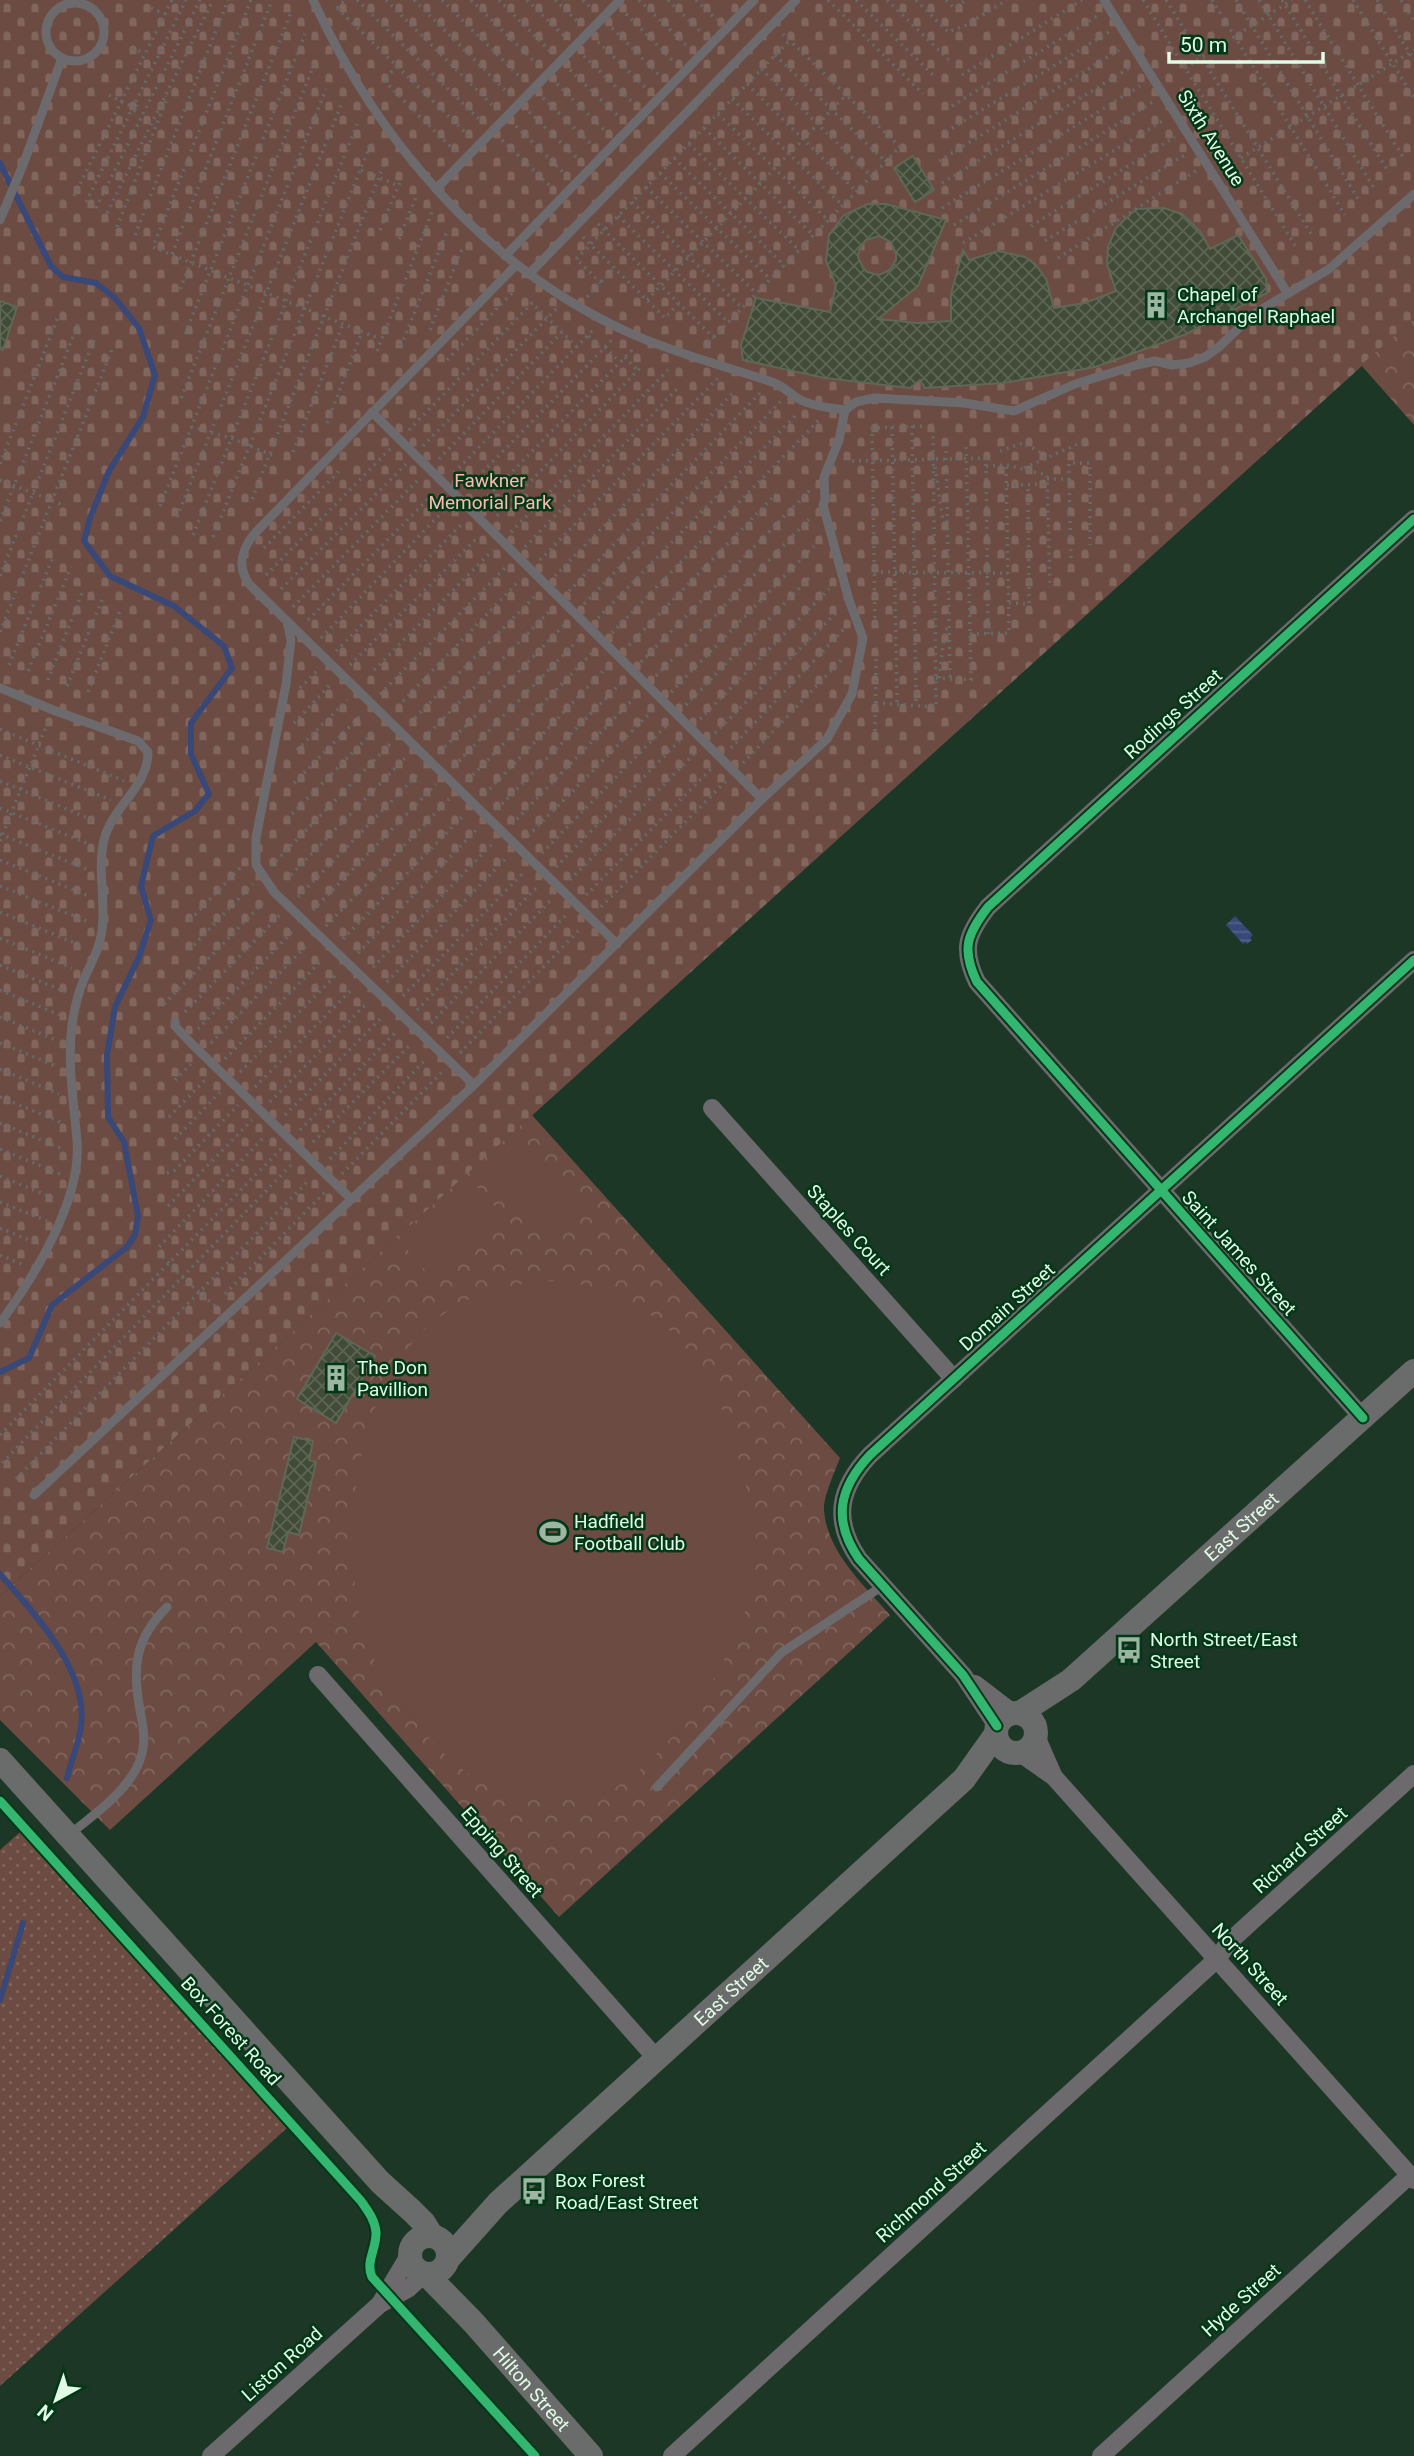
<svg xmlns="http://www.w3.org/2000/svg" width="1414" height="2456" font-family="Roboto,sans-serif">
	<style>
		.grass { fill: url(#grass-dots) }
		.cemetery { fill: url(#cemetery-stones) }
		.park { fill: url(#park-crowns) }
		.pitch { fill: #6c4b42 }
		.water { fill: url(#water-rules) }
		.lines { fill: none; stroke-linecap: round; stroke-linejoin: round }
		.stream { stroke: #384879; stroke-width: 6 }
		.building { fill: url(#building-cross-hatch); stroke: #606855; stroke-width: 2; fill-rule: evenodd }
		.path { stroke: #656b67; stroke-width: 3.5; stroke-dasharray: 2 5; stroke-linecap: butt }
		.lane { stroke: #6c6a6c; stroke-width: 9 }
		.street { stroke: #6c6a6c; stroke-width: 18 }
		.secondary { stroke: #6a6c6c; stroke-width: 24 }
		.cycleway-casing { stroke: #023817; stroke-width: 13 }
		.cycleway { stroke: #33b770; stroke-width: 9 }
		.labels { text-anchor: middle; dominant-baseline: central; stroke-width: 5; stroke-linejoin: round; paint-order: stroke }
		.street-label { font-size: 19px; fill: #e1fbe6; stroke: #023817 }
		.poi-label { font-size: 19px; fill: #e1fbe6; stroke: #023817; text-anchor: start }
		.park-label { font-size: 19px; fill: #f9bbaf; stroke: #023817 }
	</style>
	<defs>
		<pattern id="grass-dots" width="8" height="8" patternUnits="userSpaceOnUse" patternTransform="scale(1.75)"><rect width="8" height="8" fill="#6c4b42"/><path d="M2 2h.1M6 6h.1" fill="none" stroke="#81665d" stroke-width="1.8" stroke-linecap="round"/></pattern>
		<pattern id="cemetery-stones" width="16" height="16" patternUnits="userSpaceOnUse" patternTransform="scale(1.75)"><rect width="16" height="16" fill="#6c4b42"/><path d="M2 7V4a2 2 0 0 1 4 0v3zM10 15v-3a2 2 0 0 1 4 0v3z" fill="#81665d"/></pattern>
		<pattern id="park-crowns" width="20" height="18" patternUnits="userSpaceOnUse" patternTransform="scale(1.75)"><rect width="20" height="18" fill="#6c4b42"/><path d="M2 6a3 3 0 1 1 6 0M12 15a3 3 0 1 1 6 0" fill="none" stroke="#81665d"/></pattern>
		<pattern id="water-rules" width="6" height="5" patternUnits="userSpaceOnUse" patternTransform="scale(1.75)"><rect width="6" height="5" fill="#384879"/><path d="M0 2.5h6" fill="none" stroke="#54638c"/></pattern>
		<pattern id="building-cross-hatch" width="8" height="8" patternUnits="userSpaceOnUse" patternTransform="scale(1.75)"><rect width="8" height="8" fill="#414b38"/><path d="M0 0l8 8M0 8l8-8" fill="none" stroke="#5c6655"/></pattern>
	</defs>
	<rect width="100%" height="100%" fill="#1c3725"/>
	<path class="grass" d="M20 1832 287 2128 0 2386V1850Z"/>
	<path class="cemetery" d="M0 0H1414V319L0 1596Z"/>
	<g class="park">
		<path d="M1414 319V425L1361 365Z"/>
		<path d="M532 1115 840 1458C835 1471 823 1498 824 1510 827 1552 864 1585 890 1615L559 1917 316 1642 110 1830 0 1720V1596Z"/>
	</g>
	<g class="pitch">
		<path d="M524 1141 587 1210 553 1242 489 1172Z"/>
		<path d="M476 1186 507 1220 437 1283 406 1248Z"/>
		<path d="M555 1281C566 1283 579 1284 591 1287 681 1310 723 1390 743 1475 749 1501 758 1533 756 1561 754 1597 738 1632 722 1664 701 1705 649 1774 606 1792 592 1798 578 1799 564 1800 498 1806 449 1766 412 1717 398 1699 385 1682 375 1662 355 1620 352 1573 353 1527 356 1432 390 1323 490 1291 510 1284 533 1283 555 1281Z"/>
	</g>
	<path class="water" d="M1235 916 1253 935 1250 938 1252 940 1247 944 1245 942 1243 944 1226 925Z"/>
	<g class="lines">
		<g class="stream">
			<path d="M0 163 51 266 63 277 96 283 115 298 139 328 155 375 143 417 109 471 90 518 84 541 110 576 174 606 224 646 232 668 191 723V754L209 794 195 811 153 836 141 886 151 920 139 957 115 1007 107 1055 108 1117 124 1142 138 1216 135 1235 127 1247 52 1305 29 1358 0 1372"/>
			<path d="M0 1574C34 1613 89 1671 81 1726 79 1743 71 1761 67 1778"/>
			<path d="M0 2000 23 1923"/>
		</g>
	</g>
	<g class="building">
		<path d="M913 156 934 190 915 202 894 168Z"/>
		<path d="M868 204H886L946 220 918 286 878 319 917 323 951 321V294L963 250 969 260 998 251 1025 257 1035 264 1046 279 1054 308 1085 303 1116 291 1107 264 1108 247 1116 228 1136 209 1164 208 1182 214 1200 231 1210 249 1238 235 1266 279 1267 293 1184 335 1095 367 1003 383 925 388 920 380 910 388 825 378 743 360 741 345 756 298 830 312 836 285 826 261 829 235 844 215ZM879 236 891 242 896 254V260L890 270 879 275 867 272 863 268 858 257 859 250 866 240Z"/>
		<path d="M0 301 17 307 3 350 0 349Z"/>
		<path d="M336 1333 375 1356 336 1423 297 1399Z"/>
		<path d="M294 1437 313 1441 309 1460 316 1462 299 1535 288 1532 283 1552 267 1548Z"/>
	</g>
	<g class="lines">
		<g class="path">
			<path d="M251 0 153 247 380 339"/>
			<path d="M357 0 483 123"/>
			<path d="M386 0 497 110"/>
			<path d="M414 0 510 95"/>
			<path d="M442 0 523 80"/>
			<path d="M471 0 539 66"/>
			<path d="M499 0 552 53"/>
			<path d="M527 0 564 36"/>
			<path d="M555 0 578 22"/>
			<path d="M583 0 591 8"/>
			<path d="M639 0 689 48"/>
			<path d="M668 0 703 34"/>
			<path d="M696 0 717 20"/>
			<path d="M828 0 923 94"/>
			<path d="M856 0 935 77"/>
			<path d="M887 0 949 60"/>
			<path d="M916 0 948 32 966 25 1007 0"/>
			<path d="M946 0 954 8 966 0"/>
			<path d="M1143 0 1296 247"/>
			<path d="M1166 0 1313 237"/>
			<path d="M1212 0 1345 215"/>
			<path d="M1236 0 1360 202"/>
			<path d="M1259 0 1374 188"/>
			<path d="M1282 0 1389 173"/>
			<path d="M1305 0 1403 157"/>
			<path d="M1353 0 1414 98"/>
			<path d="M1377 0 1414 60"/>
			<path d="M1401 0 1414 21"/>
			<path d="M151 8 165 14"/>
			<path d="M337 8 469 136"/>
			<path d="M337 8 345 0"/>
			<path d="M626 14 675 63"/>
			<path d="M612 28 661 77"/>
			<path d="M598 42 648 90"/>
			<path d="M132 48 145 54"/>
			<path d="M775 55 886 162"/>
			<path d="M584 56 634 104"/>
			<path d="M397 66 383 80 455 151"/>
			<path d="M1185 68 1292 0"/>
			<path d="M761 69 872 177"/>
			<path d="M570 70 620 118"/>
			<path d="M962 75 1082 0"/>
			<path d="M557 84 606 132"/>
			<path d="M747 84 857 192"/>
			<path d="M109 95 136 109"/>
			<path d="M543 98 593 146"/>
			<path d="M732 99 843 206"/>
			<path d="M952 106 1099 15"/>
			<path d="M134 112 138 105"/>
			<path d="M529 112 579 160"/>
			<path d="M718 114 829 221"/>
			<path d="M516 126 565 174"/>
			<path d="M704 128 814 236"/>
			<path d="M946 132 1109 32"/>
			<path d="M502 140 552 188"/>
			<path d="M689 144 800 251"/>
			<path d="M674 158 785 266"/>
			<path d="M1241 158 1414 50"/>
			<path d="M939 161 1119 50"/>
			<path d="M361 170 399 186"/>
			<path d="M660 173 771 280"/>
			<path d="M942 183 1131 67"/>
			<path d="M646 187 757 294"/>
			<path d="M74 196 172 0"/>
			<path d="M86 202 186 0"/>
			<path d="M632 202 743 309"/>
			<path d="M96 208 200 0"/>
			<path d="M942 208 1140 86"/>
			<path d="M107 213 213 0"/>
			<path d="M618 216 729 323"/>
			<path d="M598 224 714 338"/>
			<path d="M954 225 1153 102"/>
			<path d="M1031 226 1175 137"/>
			<path d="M117 227 167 98 166 96"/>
			<path d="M380 230 400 182"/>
			<path d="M135 235 228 0"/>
			<path d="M583 237 665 318 679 303"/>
			<path d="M399 239 416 197"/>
			<path d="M1045 241 1186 154"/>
			<path d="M963 243 1164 120"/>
			<path d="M172 254 272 0"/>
			<path d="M1058 258 1196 171"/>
			<path d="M601 283 576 259 790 40"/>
			<path d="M180 289 292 10"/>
			<path d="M587 297 614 268"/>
			<path d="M647 300 846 95"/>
			<path d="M430 330 463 246"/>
			<path d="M185 334 305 34"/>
			<path d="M588 336 602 350"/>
			<path d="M401 346 447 231"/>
			<path d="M605 347 620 362"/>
			<path d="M704 347 900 147 783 34"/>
			<path d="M377 351 432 212"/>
			<path d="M625 357 638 371"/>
			<path d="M447 360 512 293"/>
			<path d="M181 398 315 62"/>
			<path d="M327 423 362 332"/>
			<path d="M912 426 916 706"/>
			<path d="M191 427 231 438 274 456"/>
			<path d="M892 427 897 705"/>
			<path d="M409 430 532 303 577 347"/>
			<path d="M946 444 950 678"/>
			<path d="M423 446 557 308"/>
			<path d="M1000 451 1023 443 1049 457"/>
			<path d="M293 452 343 324"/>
			<path d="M439 459 562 332"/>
			<path d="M852 461 986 458 988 634"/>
			<path d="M0 464 58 317"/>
			<path d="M986 466 1006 465 1047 475 1050 588"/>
			<path d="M935 467 943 520 947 522"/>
			<path d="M1024 468 1087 440"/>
			<path d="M454 473 593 330"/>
			<path d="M1047 479H1069V463H1090V545"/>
			<path d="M1069 479 1071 559"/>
			<path d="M0 480 61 504"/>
			<path d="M1007 485 1047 484"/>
			<path d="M468 487 612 340"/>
			<path d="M252 499 385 162"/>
			<path d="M483 501 632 350"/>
			<path d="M160 506 326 89"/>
			<path d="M497 516 643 365"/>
			<path d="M177 517 341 105"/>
			<path d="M0 521 78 324"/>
			<path d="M511 532 668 370"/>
			<path d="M193 535 357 124"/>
			<path d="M213 537 371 143"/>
			<path d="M525 547 677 389"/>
			<path d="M264 548 342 468"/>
			<path d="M540 560 718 378"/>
			<path d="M874 572 1008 573"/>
			<path d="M266 575 391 448"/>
			<path d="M0 576 94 340"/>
			<path d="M555 576 732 394"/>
			<path d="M281 589 406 464"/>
			<path d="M569 591 761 392"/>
			<path d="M1009 603 1029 604 1028 485"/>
			<path d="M584 604 781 401"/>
			<path d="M293 607 419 479"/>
			<path d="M598 618 797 414"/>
			<path d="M308 620 434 493"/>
			<path d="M875 625 872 428 925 426"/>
			<path d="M0 632 113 347"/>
			<path d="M612 633 819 420"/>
			<path d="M970 634 1009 633 1006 465"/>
			<path d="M321 638 447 507"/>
			<path d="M629 645 776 494"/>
			<path d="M336 651 463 523"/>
			<path d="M641 662 810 490"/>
			<path d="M9 665 52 559"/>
			<path d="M350 665 478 537"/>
			<path d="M374 670 493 550"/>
			<path d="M28 671 71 567"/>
			<path d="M656 676 812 516"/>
			<path d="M936 678 971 680 966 444"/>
			<path d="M939 678 945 630 949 627"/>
			<path d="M48 680 83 590"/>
			<path d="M67 686 104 595"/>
			<path d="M300 688 319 669"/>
			<path d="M88 692 120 611"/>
			<path d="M671 692 814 546"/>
			<path d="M380 694 508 565"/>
			<path d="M403 701 520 580"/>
			<path d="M876 703 936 707 933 432"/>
			<path d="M686 705 811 576"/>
			<path d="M700 719 829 589"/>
			<path d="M294 723 332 683"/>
			<path d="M410 723 537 594"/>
			<path d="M0 729 124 781"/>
			<path d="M875 731 876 657"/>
			<path d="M715 733 839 610"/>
			<path d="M424 738 552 609"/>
			<path d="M731 748 844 629"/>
			<path d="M297 750 347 700"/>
			<path d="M440 752 567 622"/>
			<path d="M0 755 111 800"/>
			<path d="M743 763 844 657"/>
			<path d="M454 766 581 637"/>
			<path d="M468 780 594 651"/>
			<path d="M0 781 95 821"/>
			<path d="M294 783 361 715"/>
			<path d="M485 794 608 666"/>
			<path d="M0 808 89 844"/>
			<path d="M497 809 624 680"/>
			<path d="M287 819 375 730"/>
			<path d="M512 824 638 694"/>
			<path d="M0 834 89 870"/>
			<path d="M528 836 653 710"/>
			<path d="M0 841 48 722"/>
			<path d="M542 853 669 723"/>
			<path d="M0 860 89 896"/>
			<path d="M271 866 393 741"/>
			<path d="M556 867 683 737"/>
			<path d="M291 875 407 756"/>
			<path d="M570 880 695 753"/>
			<path d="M0 886 89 922"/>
			<path d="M586 895 711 769"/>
			<path d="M298 897 420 772"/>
			<path d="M601 907 726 781"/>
			<path d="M313 910 436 784"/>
			<path d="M0 912 82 946"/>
			<path d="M190 920 242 866"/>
			<path d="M326 926 450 798"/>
			<path d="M0 938 72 968"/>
			<path d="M343 939 465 814"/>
			<path d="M189 950 253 884"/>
			<path d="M358 953 479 827"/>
			<path d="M0 965 66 992"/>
			<path d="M373 967 494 842"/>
			<path d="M387 982 508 856"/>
			<path d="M0 990 60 1015"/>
			<path d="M403 996 525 871"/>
			<path d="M164 1004 263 903"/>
			<path d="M417 1010 539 885"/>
			<path d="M185 1012 280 915"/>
			<path d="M0 1017 56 1040"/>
			<path d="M431 1023 553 898"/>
			<path d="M198 1029 293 931"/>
			<path d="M447 1038 568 913"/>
			<path d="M0 1043 56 1066"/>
			<path d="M211 1043 308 944"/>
			<path d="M460 1053 581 928"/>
			<path d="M225 1059 323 959"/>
			<path d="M0 1069 59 1094"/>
			<path d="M240 1072 338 973"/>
			<path d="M175 1080 191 1064"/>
			<path d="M255 1087 353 988"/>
			<path d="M0 1097 63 1123"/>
			<path d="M270 1102 367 1003"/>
			<path d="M285 1115 383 1016"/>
			<path d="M169 1117 208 1077"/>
			<path d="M0 1123 63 1149"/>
			<path d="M300 1130 397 1031"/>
			<path d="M175 1139 222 1090"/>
			<path d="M313 1142 411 1044"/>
			<path d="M0 1149 60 1174"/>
			<path d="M330 1159 427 1058"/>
			<path d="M167 1173 175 1170 238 1105"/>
			<path d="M342 1174 442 1072"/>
			<path d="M0 1176 53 1198"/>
			<path d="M0 1202 47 1221"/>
			<path d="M168 1206 252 1120"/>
			<path d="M0 1228 34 1242"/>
			<path d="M0 1255 24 1265"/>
			<path d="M225 1294 325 1192"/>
			<path d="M215 1306 183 1278 159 1253 158 1248 265 1136"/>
			<path d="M0 1435 282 1148"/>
			<path d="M2 1463 293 1163"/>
			<path d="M16 1479 310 1179"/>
		</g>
		<g class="lane">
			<path d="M313 0C378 142 487 269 632 334 677 354 725 366 772 382 784 386 792 396 803 401 816 407 831 408 845 410L856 402 874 398 964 403 1014 411 1075 384 1137 365 1155 361 1172 365 1189 363 1205 357 1219 347 1252 315 1329 269 1414 194"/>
			<path d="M1104 0 1288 294"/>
			<circle cx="75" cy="32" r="29"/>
			<path d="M436 189 620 0"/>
			<path d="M0 220 23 165 62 58"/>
			<path d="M505 256 754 0"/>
			<path d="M516 265 256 532C242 548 236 565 249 584L617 944"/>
			<path d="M529 274 796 0"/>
			<path d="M372 412 762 799"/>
			<path d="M288 625 291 640 286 684 256 838V865L274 892 474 1085"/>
			<path d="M0 688 53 710 138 741 148 752C148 788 112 806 104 840 97 869 106 900 102 930 100 948 91 963 84 979 78 993 74 1010 72 1025 67 1063 74 1103 77 1141 82 1200 34 1277 0 1323"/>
			<path d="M175 1022V1026L188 1040 351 1199"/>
			<path d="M34 1495 474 1085 762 799 827 739 852 694 863 638 849 600 823 505 825 500 824 477 839 440 845 410"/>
			<path d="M657 1787 781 1653 884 1585"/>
			<path d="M69 1835C93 1815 123 1795 137 1767 147 1747 144 1730 140 1710 132 1667 135 1639 167 1607"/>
		</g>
		<g class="street">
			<path d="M712 1108 954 1379"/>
			<path d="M1363 1418 977 982C961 949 967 934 988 907L1414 519"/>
			<path d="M318 1675 656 2058"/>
			<path d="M975 1684 1013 1713"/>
			<path d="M997 1726 963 1675 859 1559C832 1520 839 1488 870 1455L1414 960"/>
			<path d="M1036 1736 1054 1777"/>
			<path d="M1020 1753 1054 1777 1414 2180"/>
			<path d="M380 2304 410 2254"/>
			<path d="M211 2456 380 2304 409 2288 424 2274"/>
			<path d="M672 2456 1217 1959 1229 1942 1414 1774"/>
			<path d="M1101 2456 1410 2175"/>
		</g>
		<g class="secondary">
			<circle cx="1016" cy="1733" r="20"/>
			<path id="s1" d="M1020 1713 1071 1680 1414 1371"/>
			<path d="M0 1760 380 2182 412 2211 424 2223 432 2236"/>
			<circle cx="429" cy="2255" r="19"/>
			<path id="s2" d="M448 2259 498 2203 964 1779 996 1734"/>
			<path id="s3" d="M426 2274 473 2322 591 2456"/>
		</g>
		<defs>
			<g id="cycleway">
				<path d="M1363 1418 977 982C961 949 967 934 988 907L1414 519"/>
				<path d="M997 1726 963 1675 859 1559C832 1520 839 1488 870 1455L1414 960"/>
				<path d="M0 1801 361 2201C368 2211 375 2220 376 2232 377 2248 365 2262 372 2277L535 2456"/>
			</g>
		</defs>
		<use href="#cycleway" class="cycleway-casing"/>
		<use href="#cycleway" class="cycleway"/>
	</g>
	<defs>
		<symbol id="building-bare" viewBox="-9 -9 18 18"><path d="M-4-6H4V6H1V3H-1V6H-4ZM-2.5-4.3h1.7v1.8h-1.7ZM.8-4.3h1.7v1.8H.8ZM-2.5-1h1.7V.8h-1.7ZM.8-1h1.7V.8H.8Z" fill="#9cb6a2" stroke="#023817" stroke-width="2.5" paint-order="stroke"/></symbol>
		<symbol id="stadium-bare" viewBox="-9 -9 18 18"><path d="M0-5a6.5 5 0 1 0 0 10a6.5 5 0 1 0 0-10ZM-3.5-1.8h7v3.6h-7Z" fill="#9cb6a2" stroke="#023817" stroke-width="2.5" paint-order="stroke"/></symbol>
		<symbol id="bus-bare" viewBox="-9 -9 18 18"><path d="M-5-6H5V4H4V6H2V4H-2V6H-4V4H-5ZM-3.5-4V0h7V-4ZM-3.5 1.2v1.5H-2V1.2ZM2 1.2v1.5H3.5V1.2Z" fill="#9cb6a2" stroke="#023817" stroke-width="2.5" paint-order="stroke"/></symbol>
	</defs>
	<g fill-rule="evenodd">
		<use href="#building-bare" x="1137" y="286" width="38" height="38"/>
		<use href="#building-bare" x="317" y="1359" width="38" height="38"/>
		<use href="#stadium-bare" x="534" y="1513" width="38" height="38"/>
		<use href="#bus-bare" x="1110" y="1631" width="38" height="38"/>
		<use href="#bus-bare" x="515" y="2172" width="38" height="38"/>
	</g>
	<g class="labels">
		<g class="street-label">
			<text transform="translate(1211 138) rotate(58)">Sixth Avenue</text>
			<text transform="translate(1173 714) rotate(-42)">Rodings Street</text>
			<text transform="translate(849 1230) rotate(48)">Staples Court</text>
			<text transform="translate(1239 1253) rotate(48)">Saint James Street</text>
			<text transform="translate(1007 1307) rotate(-42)">Domain Street</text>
			<text stroke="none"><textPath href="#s1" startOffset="290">East Street</textPath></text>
			<text transform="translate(1300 1850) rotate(-42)">Richard Street</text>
			<text transform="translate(502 1852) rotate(49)">Epping Street</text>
			<text transform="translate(1250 1964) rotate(48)">North Street</text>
			<text stroke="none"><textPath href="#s2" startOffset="390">East Street</textPath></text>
			<text transform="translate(231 2031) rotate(48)">Box Forest Road</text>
			<text transform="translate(931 2192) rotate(-42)">Richmond Street</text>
			<text transform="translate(1241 2300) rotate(-42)">Hyde Street</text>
			<text transform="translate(282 2364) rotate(-42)">Liston Road</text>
			<text stroke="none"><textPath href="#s3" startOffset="156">Hilton Street</textPath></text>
		</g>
		<g class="poi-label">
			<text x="1177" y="294">Chapel of<tspan x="1177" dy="22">Archangel Raphael</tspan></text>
			<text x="357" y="1367">The Don<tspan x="357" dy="22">Pavillion</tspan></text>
			<text x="574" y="1521">Hadfield<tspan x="574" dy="22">Football Club</tspan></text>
			<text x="1150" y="1639">North Street/East<tspan x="1150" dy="22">Street</tspan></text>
			<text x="555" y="2180">Box Forest<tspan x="555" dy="22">Road/East Street</tspan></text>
		</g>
		<g class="park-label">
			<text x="490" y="480">Fawkner<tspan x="490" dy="22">Memorial Park</tspan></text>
		</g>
	</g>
	<g transform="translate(56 2400) rotate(220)" stroke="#023817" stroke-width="5" paint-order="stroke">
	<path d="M0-5L12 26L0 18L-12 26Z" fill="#e1fbe6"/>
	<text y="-10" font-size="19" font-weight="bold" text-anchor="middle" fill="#e1fbe6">N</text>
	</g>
	<path d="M1169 52v10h154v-10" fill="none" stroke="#e1fbe6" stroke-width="3.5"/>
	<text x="1180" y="52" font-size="21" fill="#e1fbe6" stroke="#023817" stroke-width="5" paint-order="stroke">50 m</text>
</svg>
